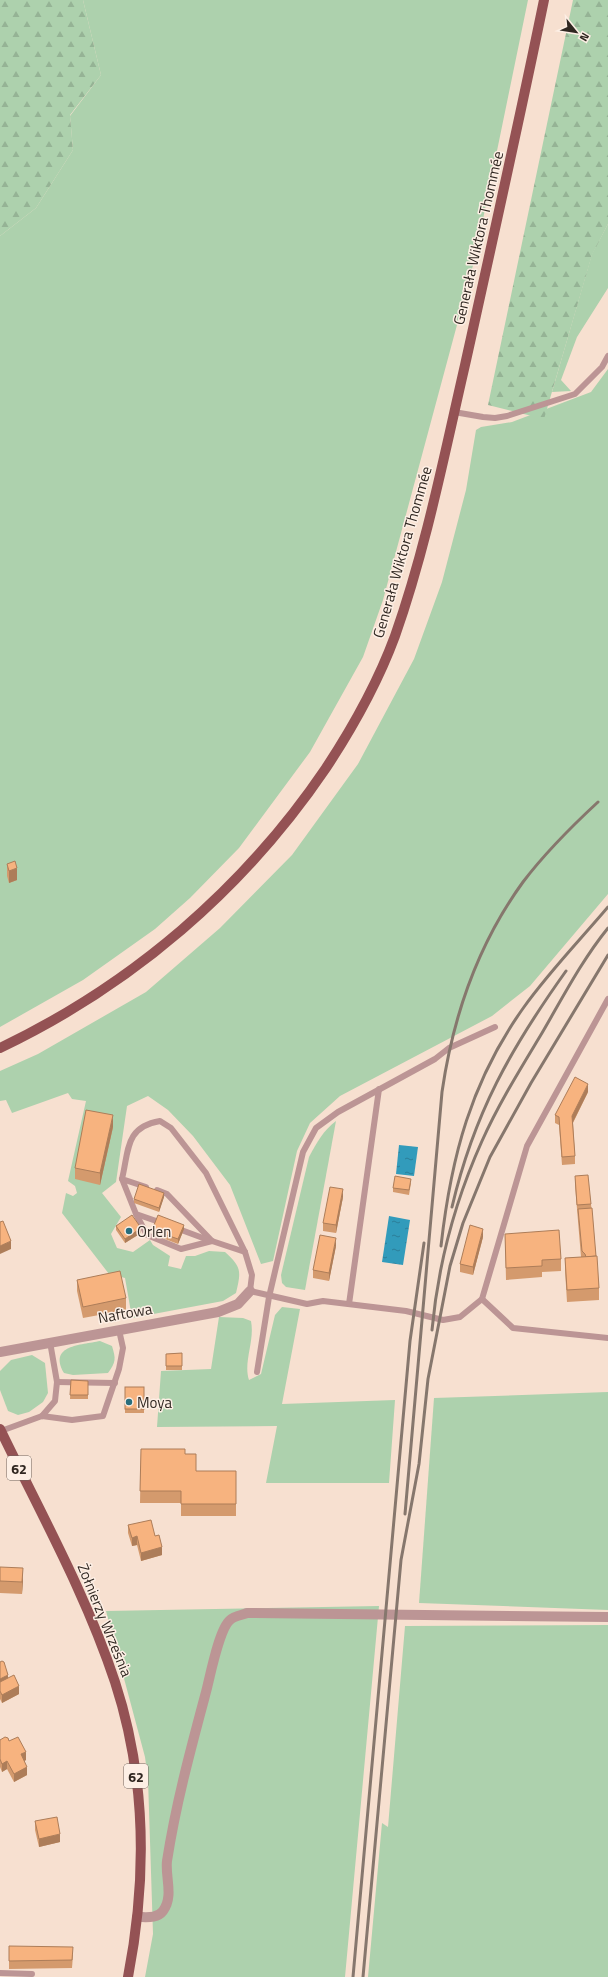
<svg xmlns="http://www.w3.org/2000/svg" width="608" height="1977" font-family="'Titillium Web',sans-serif">
	<style>
		.grass { fill: #add1ad }
		.forest { fill: url(#forest-firs) }
		.water { fill: url(#water-ripples) }
		.lines { fill: none; stroke-linecap: round; stroke-linejoin: round }
		.lane { stroke: #bc9595; stroke-width: 6 }
		.street { stroke: #bc9595; stroke-width: 10 }
		.primary { stroke: #945254; stroke-width: 10 }
		.rail { stroke: #86776d; stroke-width: 3 }
		.wall { fill: #d49a6d }
		.shaded-wall { fill: #ad7d59 }
		.building { fill: #f7b37f; stroke: #ad7d59 }
		.poi-dot { fill: #286e7d; stroke: #fdefe5; stroke-width: 1.5 }
		.labels { text-anchor: middle; dominant-baseline: central; stroke-width: 3; stroke-linejoin: round; paint-order: stroke }
		.shield { fill: #fdefe5; stroke: #6e635c; stroke-width: 1 }
		.shield-label { font-size: 14px; font-weight: bold; fill: #302721 }
		.street-label { font-size: 15px; fill: #302721; stroke: #fdefe5 }
		.poi-label { font-size: 15px; fill: #302721; stroke: #fdefe5; text-anchor: start }
	</style>
	<defs>
		<pattern id="forest-firs" width="22" height="20" patternUnits="userSpaceOnUse"><rect width="22" height="20" fill="#add1ad"/><path d="M5 1l3.5 6h-7zM16 11l3.5 6h-7z" fill="#95b395"/></pattern>
		<pattern id="water-ripples" width="26" height="14" patternUnits="userSpaceOnUse"><rect width="26" height="14" fill="#329bbb"/><path d="M2 4q2-2 4 0t4 0M15 11q2-2 4 0t4 0" fill="none" stroke="#2b7e98"/></pattern>
	</defs>
	<rect width="100%" height="100%" fill="#f7e0d0"/>
	<g class="grass">
		<path d="M83 0H528L475 258 383 600 363 657 310 752 239 848 190 898 155 929 83 980 0 1027V236L36 208 73 150 70 116 101 75Z"/>
		<path d="M608 224V288L577 337 561 380 571 391 552 392 592 254Z"/>
		<path d="M608 369V894L530 986 492 1016 340 1096 310 1123 297 1151 273 1261 261 1264 230 1185 193 1136 168 1110 148 1096 127 1106 116 1182 102 1193 121 1217 111 1234 117 1248 133 1252 150 1240 153 1245 170 1256 168 1266 181 1269 186 1256H195L209 1251 225 1252C242 1267 241 1272 236 1293L223 1301 132 1318 125 1278 109 1274 62 1213 66 1193 73 1196 77 1193 75 1186 68 1181 86 1101 72 1099 68 1093 12 1113 6 1100 0 1101V1071L38 1054 146 992 220 928 292 855 358 764 414 659 442 582 466 490 476 430 481 427 512 422 591 392Z"/>
		<path d="M336 1121 305 1290 286 1287 282 1283 281 1275 309 1157C317 1142 323 1131 336 1121Z"/>
		<path d="M282 1307 300 1309 282 1404 395 1400 389 1483H266L277 1426 157 1427 161 1371 211 1369 219 1317 243 1318 251 1321C255 1341 243 1362 249 1380L261 1374 275 1315Z"/>
		<path d="M100 1341 112 1346C116 1359 116 1362 108 1373L73 1375 64 1373C48 1345 81 1345 100 1341Z"/>
		<path d="M32 1355 45 1363 48 1393 43 1402 29 1412 18 1415 8 1411 0 1390V1371L11 1360Z"/>
		<path d="M608 1392V1610L419 1603 434 1398Z"/>
		<path d="M379 1606 345 1977H145L153 1934 148 1779 145 1757 106 1611Z"/>
		<path d="M608 1625V1977H368L382 1823 388 1827 405 1626Z"/>
	</g>
	<g class="forest">
		<path d="M0 0H83L101 75 70 115 73 150 36 208 0 236Z"/>
		<path d="M573 0H608V224L592 255 544 419 488 405Z"/>
	</g>
	<g class="water">
		<path d="M399 1145 418 1147 414 1176 396 1174Z"/>
		<path d="M389 1216 410 1220 403 1265 382 1262Z"/>
	</g>
	<g class="lines">
		<g class="lane">
			<path d="M454 412 483 417 495 418 507 416 575 394 602 367 608 356"/>
			<path d="M122 1179 136 1214 162 1223"/>
			<path d="M146 1187 122 1179C129 1150 125 1127 160 1121L171 1128 206 1173 245 1252 252 1275 250 1291 307 1304 323 1301 406 1311 443 1320 460 1317 482 1299 527 1146 608 999"/>
			<path d="M157 1190 167 1194 212 1241 245 1252"/>
			<path d="M136 1214 147 1235 181 1249 212 1241"/>
			<path d="M176 1228 211 1241"/>
			<path d="M482 1299 513 1328 608 1338"/>
			<path d="M349 1304 379 1089"/>
			<path d="M257 1372 269 1297 303 1152 316 1128 338 1112 435 1059 449 1048 495 1027"/>
			<path d="M57 1382 115 1383"/>
			<path d="M42 1416 55 1401 57 1382 50 1342"/>
			<path d="M1 1431 42 1416 72 1420 103 1416 119 1369 123 1348 119 1330"/>
			<path d="M0 1973 32 1974"/>
		</g>
		<g class="street">
			<path d="M0 1352 218 1312 238 1304 250 1291"/>
			<path d="M137 1917C146 1917 157 1919 163 1911 174 1896 165 1877 167 1861 176 1803 191 1748 206 1692 210 1677 219 1629 230 1620 234 1616 242 1615 247 1613L608 1617"/>
		</g>
		<g class="primary">
			<path d="M0 1048C132 985 244 889 326 768 353 727 378 682 395 636 426 548 444 456 465 365 492 243 519 122 544 0"/>
			<path d="M0 1429C40 1512 86 1594 115 1682 146 1777 147 1879 128 1977"/>
		</g>
		<g class="rail">
			<path d="M452 1207C474 1113 511 1048 566 971"/>
			<path d="M441 1246C451 1157 471 1081 524 1007 549 972 580 940 608 907"/>
			<path d="M432 1330C438 1265 455 1201 482 1141 499 1103 521 1068 542 1033 563 997 582 960 608 928"/>
			<path d="M405 1514 442 1092C453 1016 478 944 523 882 545 853 571 827 598 802"/>
			<path d="M353 1977 410 1341 424 1243"/>
			<path d="M363 1977 401 1560 419 1464 428 1379 450 1266 463 1223 490 1157 531 1083 608 955"/>
		</g>
	</g>
	<g class="wall">
		<path d="M7 864 17 880 9 883 7 876Z"/>
		<path d="M588 1092 573 1123 575 1156V1164L562 1165 559 1125 555 1123V1115Z"/>
		<path d="M113 1127 100 1185 75 1179V1168Z"/>
		<path d="M575 1176 591 1204 599 1288V1300L567 1302 565 1270V1258L581 1257 575 1185Z"/>
		<path d="M411 1183 409 1195 393 1192V1188Z"/>
		<path d="M164 1197 159 1212 134 1203V1199Z"/>
		<path d="M343 1197 336 1233 323 1231V1223Z"/>
		<path d="M116 1226 141 1233 125 1243 116 1230Z"/>
		<path d="M184 1229 178 1244 152 1234V1230Z"/>
		<path d="M505 1234 561 1259V1271L542 1272V1277L506 1280Z"/>
		<path d="M483 1237 473 1275 460 1272V1264Z"/>
		<path d="M336 1246 329 1281 313 1278V1270Z"/>
		<path d="M77 1280 126 1298V1310L83 1318 77 1291Z"/>
		<path d="M182 1353V1370H166V1354Z"/>
		<path d="M71 1380 88 1381V1399H70Z"/>
		<rect x="125" y="1387" width="19" height="26"/>
		<path d="M141 1449 185 1454 196 1471H236V1516H181V1503H140Z"/>
		<path d="M128 1525 155 1536 162 1555 141 1561 137 1545 132 1546 128 1533Z"/>
		<path d="M0 1567 23 1580 22 1594 0 1593Z"/>
		<path d="M0 1662 8 1678 19 1694 2 1703 0 1699Z"/>
		<path d="M0 1740 26 1760 24 1761 27 1775 14 1782 7 1769 2 1772 0 1767Z"/>
		<path d="M35 1821 60 1842 39 1847 35 1830Z"/>
		<path d="M9 1946 73 1955 72 1968 9 1969Z"/>
	</g>
	<g class="shaded-wall">
		<path d="M17 868V880L9 883V871Z"/>
		<path d="M588 1084V1092L572 1124V1116Z"/>
		<path d="M113 1115V1127L100 1185V1173Z"/>
		<path d="M343 1189V1197L336 1233V1225Z"/>
		<path d="M164 1193V1197L159 1212V1208Z"/>
		<path d="M184 1225V1229L178 1244V1239Z"/>
		<path d="M141 1228V1233L125 1243V1239Z"/>
		<path d="M483 1229V1237L473 1275V1267Z"/>
		<path d="M336 1238V1246L329 1281V1273Z"/>
		<path d="M11 1241V1249L0 1254V1246Z"/>
		<path d="M137 1536V1545L132 1546V1538Z"/>
		<path d="M162 1547V1555L141 1561V1553Z"/>
		<path d="M23 1568V1580L22 1594V1582Z"/>
		<path d="M8 1675V1683L0 1687V1679Z"/>
		<path d="M19 1686V1694L2 1703V1695Z"/>
		<path d="M26 1752V1760L21 1763V1754Z"/>
		<path d="M7 1761V1769L2 1772V1764Z"/>
		<path d="M27 1767V1775L14 1782V1774Z"/>
		<path d="M60 1834V1842L39 1847V1839Z"/>
	</g>
	<g class="building">
		<path d="M15 861 17 868 9 871 7 864Z"/>
		<path d="M575 1077 588 1084 572 1116 575 1156 562 1157 559 1117 555 1115Z"/>
		<path d="M86 1110 113 1115 100 1173 75 1168Z"/>
		<path d="M588 1175 591 1204 577 1205 575 1176Z"/>
		<path d="M395 1176 411 1179 409 1190 393 1188Z"/>
		<path d="M139 1184 164 1193 159 1208 134 1199Z"/>
		<path d="M330 1187 343 1189 336 1225 323 1223Z"/>
		<path d="M592 1208 596 1256 586 1257 585 1254 582 1251 578 1209Z"/>
		<path d="M132 1215 141 1228 125 1239 116 1226Z"/>
		<path d="M158 1215 184 1225 178 1239 152 1230Z"/>
		<path d="M3 1221 11 1241 0 1246V1222Z"/>
		<path d="M470 1225 483 1229 473 1267 460 1264Z"/>
		<path d="M559 1230 561 1259 542 1260V1266L506 1268 505 1234Z"/>
		<path d="M320 1235 336 1238 329 1273 313 1270Z"/>
		<path d="M597 1256 599 1288 567 1290 565 1258Z"/>
		<path d="M120 1271 126 1298 83 1307 77 1280Z"/>
		<path d="M182 1353V1366H166V1354Z"/>
		<path d="M71 1380 88 1381V1395H70Z"/>
		<rect x="125" y="1387" width="19" height="22"/>
		<path d="M141 1449H185V1454H196V1471H236V1504H181V1491H140Z"/>
		<path d="M151 1520 155 1536 159 1535 162 1547 141 1553 137 1536 132 1538 128 1525Z"/>
		<path d="M0 1567 23 1568 22 1582 0 1581Z"/>
		<path d="M2 1661 4 1662 8 1675 0 1679V1662Z"/>
		<path d="M14 1675 19 1686 2 1695 0 1691V1682Z"/>
		<path d="M5 1737 8 1738 9 1741 18 1737 26 1752 21 1754 27 1767 14 1774 7 1761 2 1764 0 1759V1740Z"/>
		<path d="M57 1817 60 1834 39 1839 35 1821Z"/>
		<path d="M9 1946 73 1947 72 1960 9 1961Z"/>
	</g>
	<g class="poi-dot">
		<circle cx="129" cy="1231" r="4"/>
		<circle cx="129" cy="1402" r="4"/>
	</g>
	<g class="labels">
		<g class="shield">
			<rect x="7" y="1456" width="24" height="24" rx="3"/>
			<rect x="124" y="1764" width="24" height="24" rx="3"/>
		</g>
		<g class="shield-label">
			<text x="19" y="1468">62</text>
			<text x="136" y="1776">62</text>
		</g>
		<g class="street-label">
			<text transform="translate(478 238) rotate(-77)">Generała Wiktora Thommée</text>
			<text transform="translate(402 552) rotate(-74)">Generała Wiktora Thommée</text>
			<text transform="translate(125 1313) rotate(-10)">Naftowa</text>
			<text transform="translate(105 1620) rotate(68)">Żołnierzy Września</text>
		</g>
		<g class="poi-label">
			<text x="137" y="1231">Orlen</text>
			<text x="137" y="1402">Moya</text>
		</g>
	</g>
	<g transform="translate(576 32) rotate(120)" stroke="#fdefe5" stroke-width="3" paint-order="stroke">
	<path d="M0-3L7 15L0 10L-7 15Z" fill="#302721"/>
	<text y="-6" font-size="11" font-weight="bold" text-anchor="middle" fill="#302721">N</text>
	</g>
</svg>
